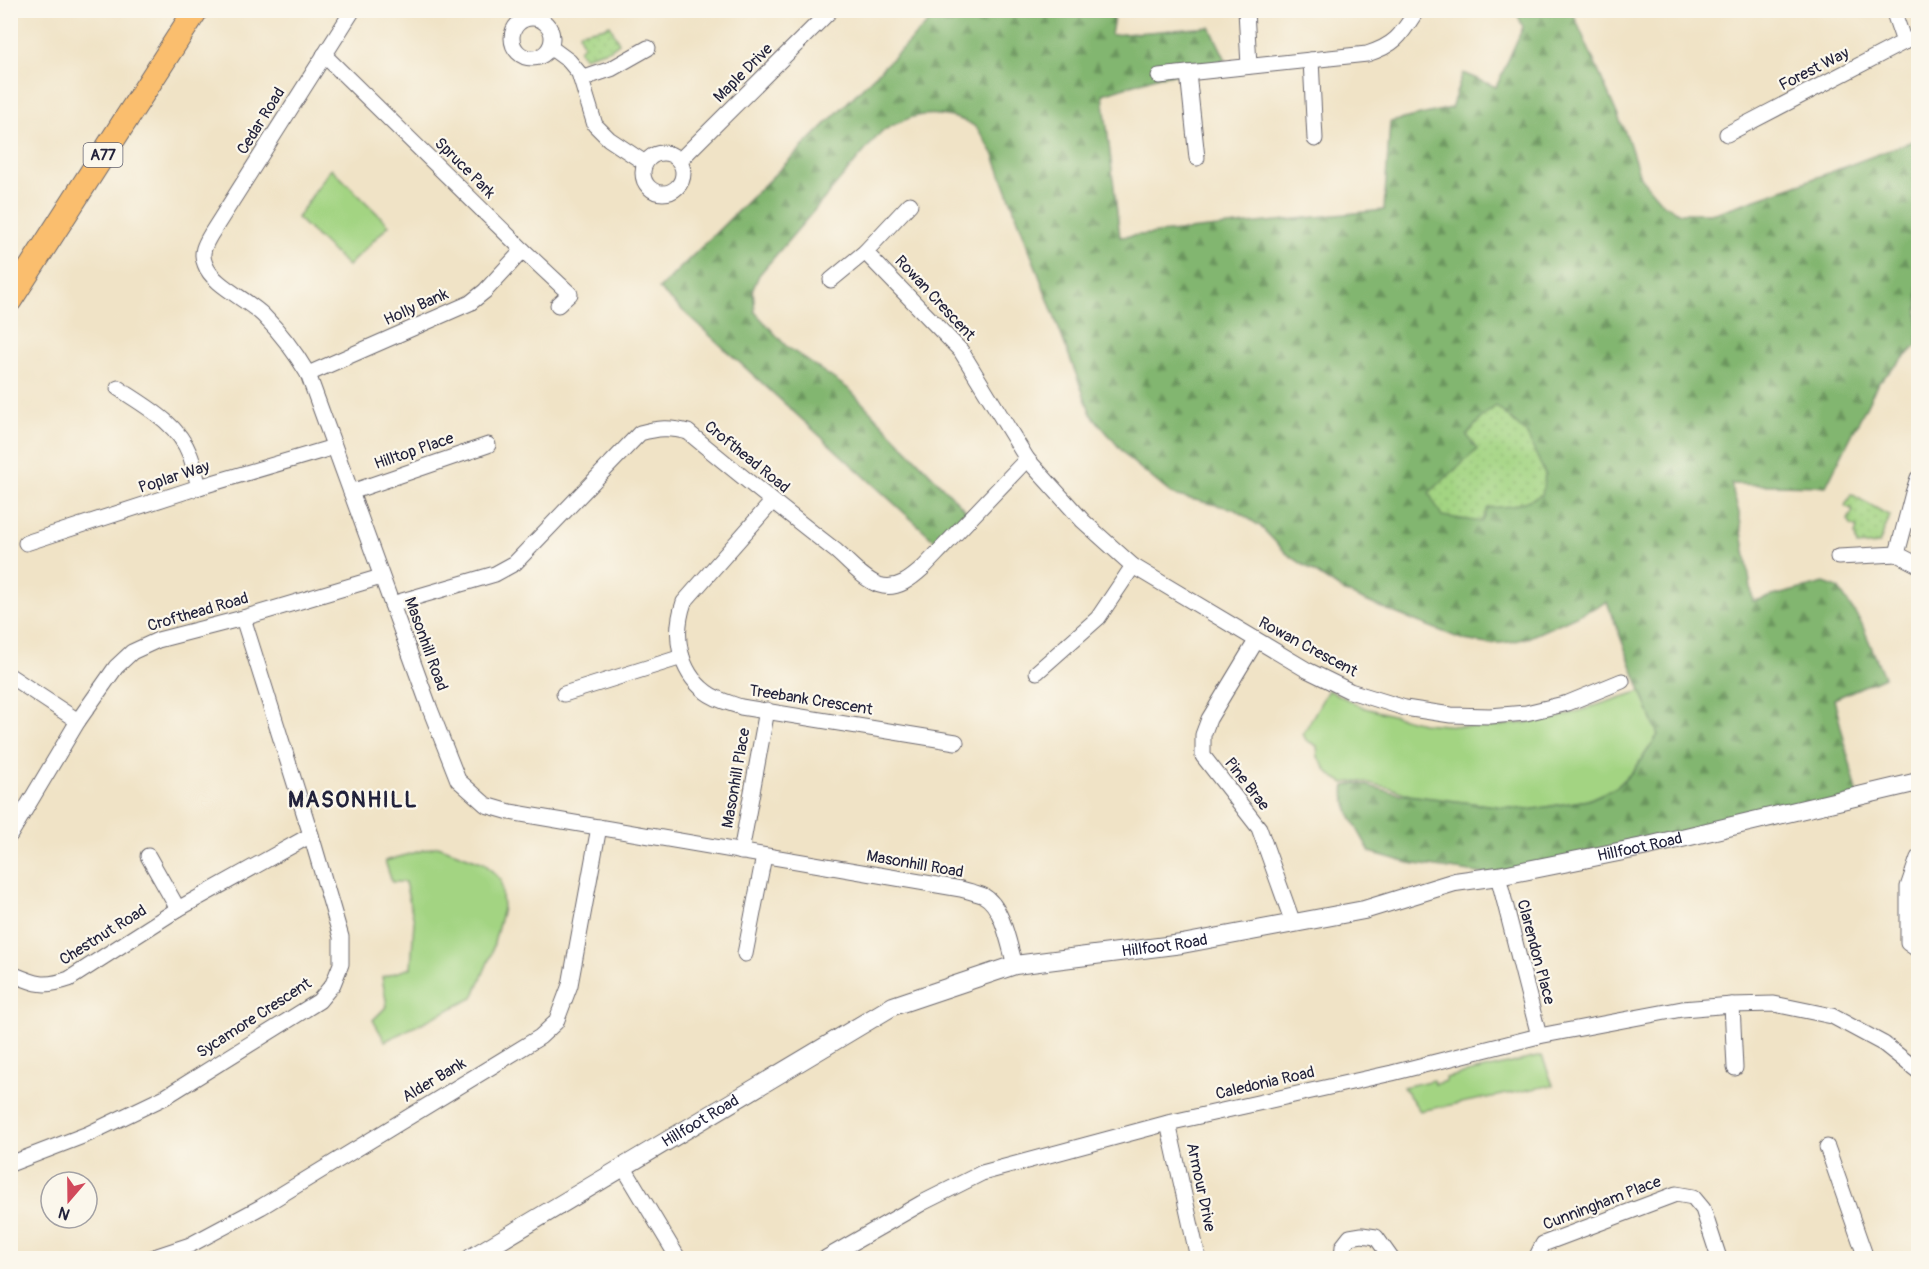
<svg xmlns="http://www.w3.org/2000/svg" width="1929" height="1269" font-family="Pangolin,sans-serif">
	<style>
		.green { fill: #a3d482; stroke: #627b5e; stroke-width: 1.5 }
		.forest { fill: url(#forest-firs); stroke: #526c56; stroke-width: 1.5 }
		.park { fill: url(#park-dots); stroke: #627b5e; stroke-width: 1.5 }
		.lines { fill: none; stroke-linecap: round; stroke-linejoin: round }
		.minor-casing { stroke: #6a666c; stroke-width: 17 }
		.tertiary-casing { stroke: #6a666c; stroke-width: 20 }
		.trunk-casing { stroke: #6a666c; stroke-width: 26 }
		.minor { stroke: #fff; stroke-width: 15 }
		.tertiary { stroke: #fff; stroke-width: 18 }
		.trunk { stroke: #fabe6e; stroke-width: 24 }
		.labels { text-anchor: middle; dominant-baseline: central; stroke-width: 4.5; stroke-linejoin: round; paint-order: stroke }
		.shield { fill: #fbf7ec; stroke: #636270; stroke-width: 1.5 }
		.shield-label { font-size: 15px; font-weight: bold; fill: #22223b }
		.street-label { font-size: 16px; fill: #22223b; stroke: #fbf7ec }
		.district-label { font-size: 22px; font-weight: bold; letter-spacing: 1.5px; fill: #22223b; stroke: #fbf7ec }
	</style>
	<defs>
		<pattern id="forest-firs" width="22" height="20" patternUnits="userSpaceOnUse" patternTransform="scale(1.5)"><rect width="22" height="20" fill="#82b670"/><path d="M5 1l3.5 6h-7zM16 11l3.5 6h-7z" fill="#6a945d"/></pattern>
		<pattern id="park-dots" width="8" height="8" patternUnits="userSpaceOnUse" patternTransform="scale(1.5)"><rect width="8" height="8" fill="#a3d482"/><path d="M2 2h.1M6 6h.1" fill="none" stroke="#8cb671" stroke-width="1.8" stroke-linecap="round"/></pattern>
	</defs>
	<rect width="100%" height="100%" fill="#fbf7ec"/>
	<filter id="ink" filterUnits="userSpaceOnUse"><feTurbulence type="fractalNoise" baseFrequency=".0167" numOctaves="2"/><feDisplacementMap in="SourceGraphic" scale="12" xChannelSelector="R" yChannelSelector="G"/><feConvolveMatrix kernelMatrix="1 2 1 2 8 2 1 2 1" color-interpolation-filters="sRGB"/></filter>
	<filter id="wash" filterUnits="userSpaceOnUse"><feTurbulence type="fractalNoise" baseFrequency=".008" numOctaves="4" result="noise"/><feDisplacementMap in="SourceGraphic" scale="24" xChannelSelector="R" yChannelSelector="G"/><feGaussianBlur stdDeviation="1.35" result="paint"/><feColorMatrix in="noise" values="0 0 0 0 0 0 0 0 0 0 0 0 0 0 0 0 0 1.4 0 .05"/><feComposite in="paint" operator="in"/></filter>
	<g filter="url(#wash)">
		<rect width="100%" height="100%" fill="#f0e3c6"/>
		<g class="green">
			<path d="M331 168 389 225 348 266 297 218Z"/>
			<path d="M1328 690 1365 708 1422 723 1484 728 1554 719 1641 691 1658 735 1635 769 1617 787 1588 800 1528 810 1412 796 1391 788 1358 781 1344 783 1330 775 1318 757 1317 746 1306 740 1303 734Z"/>
			<path d="M438 846 484 863 501 880 503 908 491 955 473 998 385 1041 373 1020 387 1006 382 977 411 968 414 921 405 882H392L385 861Z"/>
			<path d="M1542 1056 1553 1085 1420 1111 1403 1087 1433 1080 1435 1084 1446 1081 1445 1078Z"/>
		</g>
		<path class="forest" d="M940 11H1115L1111 35 1210 27 1226 60 1188 73 1159 76 1103 94 1120 237 1384 210 1390 122 1451 108 1463 73 1496 87 1523 27 1516 11H1572L1628 139 1640 177 1663 204 1680 213H1715L1794 186 1918 139V346L1914 348 1878 383 1826 486 1731 484 1739 513 1753 601 1824 583 1838 588 1861 622 1884 677 1834 699 1858 796 1498 876 1409 863 1370 852C1361 834 1340 805 1345 786L1357 783 1400 794 1528 810 1588 800 1617 787 1635 769 1658 735 1607 602 1527 638 1511 642 1487 644 1464 640 1377 606 1343 591 1287 554 1260 526 1234 509 1173 495 1129 459 1091 414 993 153C987 144 982 133 974 126 968 121 959 119 952 117 923 110 905 118 881 132L759 275 753 289 755 312 786 346 850 390 972 517 943 548 659 289Z"/>
		<g class="park">
			<path d="M610 25 619 43 611 49 584 57 579 51 583 44 579 35 580 32C591 29 600 30 610 25Z"/>
			<path d="M1496 406 1526 433 1545 474 1542 495 1513 506 1488 508 1481 522 1442 516 1429 493 1477 450 1467 435 1482 417Z"/>
			<path d="M1851 494 1890 516 1879 544 1857 546 1855 535 1857 528 1851 525 1848 520 1853 510 1845 506Z"/>
		</g>
	</g>
	<g filter="url(#ink)">
		<g class="lines">
			<defs>
				<g id="minor">
					<path d="M353 10 211 234C205 244 200 253 205 264 212 285 247 299 263 315 281 333 295 352 308 374L430 709 458 780 486 805 510 812 961 889C968 891 978 893 984 896 1003 906 1009 946 1015 965"/>
					<path d="M1246 10 1249 66"/>
					<path d="M1893 10 1904 42"/>
					<circle cx="532" cy="38" r="20"/>
					<path d="M550 47 569 61 579 73 595 125 609 139 645 163"/>
					<path d="M324 55 523 250 570 294 558 305"/>
					<path d="M1311 60 1315 139"/>
					<path d="M1188 73 1197 158"/>
					<path d="M1159 76 1367 54C1396 45 1401 35 1417 10"/>
					<path d="M581 79 611 69 648 48"/>
					<path d="M1727 134 1904 42 1918 38"/>
					<circle cx="663" cy="173" r="20"/>
					<path d="M679 161 831 10"/>
					<path d="M865 252 961 351 1027 459 1083 521 1133 566 1307 670 1350 691 1405 708 1451 715 1490 716 1526 713 1568 703 1622 681"/>
					<path d="M831 280 865 252 910 204"/>
					<path d="M308 374 470 303 485 291 523 250"/>
					<path d="M118 388C145 406 178 423 190 455 194 465 196 477 199 487"/>
					<path d="M1918 478 1913 493 1897 554 1918 565"/>
					<path d="M351 492 488 445"/>
					<path d="M772 502 684 602C673 634 678 670 706 692 716 700 730 703 741 707L956 742"/>
					<path d="M26 543 199 487 334 447"/>
					<path d="M1838 557 1897 554"/>
					<path d="M392 604 495 574 515 563 640 433C658 428 670 427 688 432 736 472 786 512 836 551 849 562 863 579 879 585 897 591 912 578 924 567L1027 459"/>
					<path d="M1256 641 1209 719 1203 735V756L1259 828 1293 923"/>
					<path d="M1037 672 1098 618 1133 566"/>
					<path d="M10 676 78 721"/>
					<path d="M564 694 682 657"/>
					<path d="M10 835 78 721 116 667 132 652 158 640 243 618 381 577"/>
					<path d="M741 852 767 710"/>
					<path d="M148 856 178 909"/>
					<path d="M1918 858 1908 887V943L1918 950"/>
					<path d="M1498 876 1539 1036"/>
					<path d="M745 954 764 856"/>
					<path d="M10 973C36 984 43 988 69 979L178 909 311 835"/>
					<path d="M1732 1005 1735 1068"/>
					<path d="M1168 1123 1198 1258"/>
					<path d="M1827 1147 1866 1258"/>
					<path d="M10 1164 88 1134 165 1097 319 1001 333 984 341 964V937L311 835 243 618"/>
					<path d="M624 1168 678 1258"/>
					<path d="M151 1258 190 1245 261 1207 540 1037 556 1022 570 985 599 827"/>
					<path d="M826 1258 922 1203 982 1173 1168 1123 1392 1073 1539 1036 1682 1009 1732 1005 1774 1004 1832 1016 1884 1044 1918 1071"/>
					<path d="M1342 1258 1343 1246 1350 1237 1362 1235 1376 1237 1391 1258"/>
					<path d="M1536 1258 1543 1244 1676 1194 1693 1197 1703 1209 1719 1258"/>
				</g>
				<g id="tertiary">
					<path id="s1" d="M471 1258 893 1006 1015 965 1182 944 1364 910 1455 882 1498 876 1648 846 1918 782"/>
				</g>
				<path id="trunk" d="M10 300 196 10"/>
			</defs>
			<use href="#minor" class="minor-casing"/>
			<use href="#tertiary" class="tertiary-casing"/>
			<use href="#trunk" class="trunk-casing"/>
			<use href="#minor" class="minor"/>
			<use href="#tertiary" class="tertiary"/>
			<use href="#trunk" class="trunk"/>
		</g>
	</g>
	<g class="labels">
		<rect class="shield" x="83.5" y="143" width="39" height="24" rx="4.5"/>
		<g class="shield-label">
			<text x="103" y="155">A77</text>
		</g>
		<g class="street-label">
			<text transform="translate(1814 69) rotate(-27)">Forest Way</text>
			<text transform="translate(743 73) rotate(-45)">Maple Drive</text>
			<text transform="translate(261 121) rotate(-58)">Cedar Road</text>
			<text transform="translate(465 168) rotate(45)">Spruce Park</text>
			<text transform="translate(935 298) rotate(47)">Rowan Crescent</text>
			<text transform="translate(416 307) rotate(-24)">Holly Bank</text>
			<text transform="translate(414 451) rotate(-19)">Hilltop Place</text>
			<text transform="translate(747 457) rotate(39)">Crofthead Road</text>
			<text transform="translate(174 477) rotate(-18)">Poplar Way</text>
			<text transform="translate(198 612) rotate(-16)">Crofthead Road</text>
			<text transform="translate(426 644) rotate(70)">Masonhill Road</text>
			<text transform="translate(1308 647) rotate(28)">Rowan Crescent</text>
			<text transform="translate(811 700) rotate(9)">Treebank Crescent</text>
			<text transform="translate(736 778) rotate(-80)">Masonhill Place</text>
			<text transform="translate(1247 784) rotate(52)">Pine Brae</text>
			<text stroke="none"><textPath href="#s1" startOffset="1257">Hillfoot Road</textPath></text>
			<text transform="translate(915 864) rotate(10)">Masonhill Road</text>
			<text transform="translate(103 935) rotate(-32)">Chestnut Road</text>
			<text stroke="none"><textPath href="#s1" startOffset="771">Hillfoot Road</textPath></text>
			<text transform="translate(1536 952) rotate(75)">Clarendon Place</text>
			<text transform="translate(254 1018) rotate(-33)">Sycamore Crescent</text>
			<text transform="translate(434 1080) rotate(-31)">Alder Bank</text>
			<text transform="translate(1265 1083) rotate(-13)">Caledonia Road</text>
			<text stroke="none"><textPath href="#s1" startOffset="267">Hillfoot Road</textPath></text>
			<text transform="translate(1201 1187) rotate(78)">Armour Drive</text>
			<text transform="translate(1602 1203) rotate(-21)">Cunningham Place</text>
		</g>
		<g class="district-label">
			<text x="353" y="800">MASONHILL</text>
		</g>
	</g>
	<rect width="1929" height="1269" fill="none" stroke="#fbf7ec" stroke-width="36"/>
	<g transform="translate(69 1200) rotate(200)"><circle r="28" fill="#fbf7ec" stroke="#a4a2a5" stroke-width="1.5"/>
	<path d="M0-4.5L10 22L0 15L-10 22Z" fill="#d1495b"/>
	<text y="-9" font-size="16" font-weight="bold" text-anchor="middle" fill="#22223b">N</text>
	</g>
</svg>
